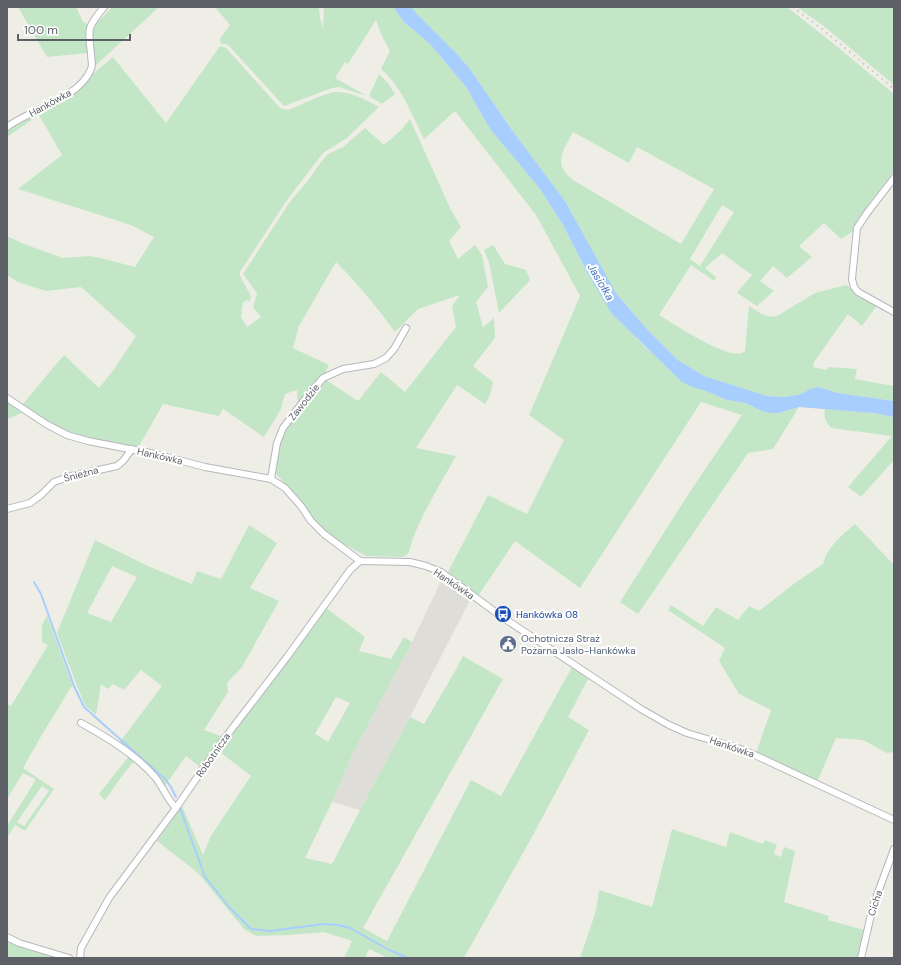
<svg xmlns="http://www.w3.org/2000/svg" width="901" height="965" font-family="'DM Sans',sans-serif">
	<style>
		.industrial { fill: #deddd8 }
		.green { fill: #c3e6c7; fill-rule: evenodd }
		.water { fill: #a8cefd }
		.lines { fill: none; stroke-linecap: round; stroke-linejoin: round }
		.stream { stroke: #a8cefd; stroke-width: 2 }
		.minor-casing { stroke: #b6b7bc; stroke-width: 8 }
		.minor { stroke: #fff; stroke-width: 6 }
		.rail { stroke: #b6b7b7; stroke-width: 2; stroke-dasharray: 1 5; stroke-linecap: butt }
		.labels { text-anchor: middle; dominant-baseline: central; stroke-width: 4; stroke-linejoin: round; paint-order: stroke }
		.street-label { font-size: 10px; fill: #5d6066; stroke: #fff }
		.transit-label { font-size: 10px; fill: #164399; stroke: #fff; text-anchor: start }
		.service-label { font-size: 10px; fill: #4e5e75; stroke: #fff; text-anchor: start }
		.water-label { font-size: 11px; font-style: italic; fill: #4a76c1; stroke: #fff }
	</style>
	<rect width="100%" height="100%" fill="#efeee6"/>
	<path class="industrial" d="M442 579 471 598 410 717 360 810 332 802 354 751 412 642Z"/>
	<g class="green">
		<path d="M18 7H76L83 22 88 24 85 32 88 53 47 57Z"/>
		<path d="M112 7H123L125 9 127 7H159L94 67 91 35 93 27Z"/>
		<path d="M215 7H319L320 18 323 28 324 12 323 7H393L404 22 430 44 466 87 490 129 540 189 563 225 588 274 612 313 645 347 695 388 703 390 727 400 745 403 764 412 779 413 799 407 773 449 748 453 638 614 620 602 691 490 742 415 701 402 580 588 515 541 478 596 448 572 488 495 527 514 564 440 529 415 580 296 536 215 455 111 424 139C412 115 402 87 381 69L390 51 382 36 376 20 348 64 345 62 335 78 367 96 339 87 332 88 284 106 230 47 226 44H222L219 40 230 25Z"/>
		<path d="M411 7H787L834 44 894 94V171L869 203 855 225V230L841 239 824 223 799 246 812 257 787 278 773 266 760 281 774 291 757 306 737 293 752 275 722 253 705 268 716 277 714 281 691 265 659 315C672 323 733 364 745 351L749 306C757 311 766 319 777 316L815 293 846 285 878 304 862 326 848 314 814 362 813 367 826 370 829 367 857 369 855 379 894 386V401L838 393 818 387 810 389 801 394 785 397 767 396 704 376 678 360 645 327 616 293 565 201 509 126 470 69 457 54 417 14ZM573 132 629 163 637 147 714 189 681 244 573 180C552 164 563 151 573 132ZM722 205 734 212 700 266 690 259Z"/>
		<path d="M797 7H894V85L825 27Z"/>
		<path d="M220 46 226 48 280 108 288 110C298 106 325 93 335 92 350 91 367 100 379 107L347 138 323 153 287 200 240 272V276L251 296 250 302 248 300 243 302 241 317 247 327 261 317 253 307 257 293 243 274 289 203 309 179 321 162 328 154 343 147 365 128 384 145 401 130 410 119 450 208 461 227 449 241 458 259 475 245 482 255 488 287 476 302 483 327 494 318 495 338 473 366 493 382 490 395 485 404 457 385 416 448 456 456C442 481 424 510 414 536 410 544 412 553 403 557L366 556 342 543 322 528 275 472C275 433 302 408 326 380L358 401 381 372 405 392 456 327 452 306 460 295 418 309 395 332C377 307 358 284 336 262L299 326 293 348 329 365 324 375 298 406 297 390 285 394 281 409 264 437 223 409 219 416 163 404 138 448C109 443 80 439 54 425 43 419 33 412 22 405L64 355 99 388 115 368 136 336 81 287 46 291 18 282 7 275V236L24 244 63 258 89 256 101 258 135 267 154 237 131 225 18 189 62 155 39 115 7 137V130L68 99 84 86 94 73 113 57 166 123Z"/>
		<path d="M379 74 388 83 395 94 382 104 369 96Z"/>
		<path d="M493 245 505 264 526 270 530 280 499 313 489 262 484 250Z"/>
		<path d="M7 402 22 413 7 419Z"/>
		<path d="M825 409 873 413 894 417V460L861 497 848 487 892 436 831 428C826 422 823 417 825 409Z"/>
		<path d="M855 524 894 565V752L887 753 863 740 836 738 818 780 813 779 756 753 771 710 739 694 719 661 725 648 668 610 671 605 703 626 716 607 738 620 749 606 759 611 795 583 823 564C828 546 841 536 855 524Z"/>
		<path d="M249 525 277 543 250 588 279 601 242 667 227 683 228 692 204 730 221 736 200 767 186 756 164 787 121 745 120 742 162 686 141 670 124 690 113 684 108 689 101 684 96 715 85 705 77 686 57 633 95 540 150 567 192 584 197 571 221 579ZM112 566 137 577 111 622 87 613Z"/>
		<path d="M326 608 365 637 359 651 391 659 404 637 412 642 354 751 332 802 305 858 332 864 360 810 410 717 424 724 454 673 463 656 503 679 363 928 387 941 471 780 501 796 572 667 588 679 568 717 589 730 533 835 464 958H388L369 949 365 958H344L352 941 324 932 289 935 256 936 244 929 198 873 157 841 182 806 203 855 211 836 251 776 220 752ZM336 697 350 703 328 742 315 734Z"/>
		<path d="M47 615 73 687H71L40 738 23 768 54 789 25 831 15 825 7 838V826L35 781V779L23 773 7 799V704L11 706 48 645 42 642V625ZM42 786 49 791 24 826 17 822Z"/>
		<path d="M129 756 135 761C124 771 115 787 105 800L99 794Z"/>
		<path d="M672 829 726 847 730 832 763 844 765 840 777 845 774 854 781 857 784 847 795 851 784 902 829 916 828 920 864 930 858 958H580L596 911 599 890 652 907Z"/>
		<path d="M7 940 61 958H7Z"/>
	</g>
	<path class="water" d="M393 7H411L417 14 457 54 470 69 509 126 565 201 616 293 645 327 678 360 704 376 767 396 785 397 801 394 810 389 818 387 838 393 894 401V417L873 413 799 407 779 413H771L764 412 745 403 727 400 703 390 695 388 682 382 612 314 588 274 563 225 540 189 490 129 466 87 430 44 404 22Z"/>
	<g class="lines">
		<g class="stream">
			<path d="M34 582 41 594 74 686 84 707 166 780 171 787 176 797"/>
			<path d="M180 808 205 877 229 907 251 929 270 931 323 924 338 925 350 928 389 950 408 958"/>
		</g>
		<defs>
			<g id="minor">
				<path d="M7 127C31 109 79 99 91 69 93 65 91 59 91 54 88 27 87 28 104 7"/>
				<path d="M894 178 867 213 857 228 852 279 854 287 858 292 894 312"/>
				<path d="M7 398 46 424 67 435 88 441 155 454 205 467 271 479 285 488 301 506 311 521 324 534 360 561 410 562 426 566 441 572 502 617 641 709 669 725 687 733 744 750 894 820"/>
				<path d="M271 479 277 443 283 428 306 398 323 378 343 369 374 364 386 358 394 349 406 328"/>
				<path d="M7 509 30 503 41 495 54 482 71 476 117 466 123 461 132 449"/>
				<path d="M81 723C107 737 136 755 155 777 163 787 167 799 176 808"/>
				<path d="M7 937 19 943 69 958"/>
				<path d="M80 958 81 948 109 898 176 808 221 743 287 657 350 570 360 561"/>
				<path d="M861 958 873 906 894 849"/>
			</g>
		</defs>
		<use href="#minor" class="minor-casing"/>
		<use href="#minor" class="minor"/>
		<path class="rail" d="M793 7 827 33 894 89"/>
	</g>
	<defs>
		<symbol id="bus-disc" viewBox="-11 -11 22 22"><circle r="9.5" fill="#1a4fb4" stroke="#fff"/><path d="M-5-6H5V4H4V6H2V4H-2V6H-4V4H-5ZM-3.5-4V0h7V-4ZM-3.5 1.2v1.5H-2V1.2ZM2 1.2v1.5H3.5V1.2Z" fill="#fff"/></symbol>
		<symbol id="civic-disc" viewBox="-11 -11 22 22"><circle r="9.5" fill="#5c6f8a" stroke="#fff"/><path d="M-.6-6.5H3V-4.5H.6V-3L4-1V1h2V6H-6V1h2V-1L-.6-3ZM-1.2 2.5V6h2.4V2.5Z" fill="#fff"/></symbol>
	</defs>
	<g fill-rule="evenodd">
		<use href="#bus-disc" x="493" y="604" width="20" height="20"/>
		<use href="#civic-disc" x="498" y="634" width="20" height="20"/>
	</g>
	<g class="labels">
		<g class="street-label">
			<text transform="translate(50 103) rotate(-29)">Hankówka</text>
			<text transform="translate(304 402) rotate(-52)">Zawodzie</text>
			<text transform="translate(160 456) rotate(13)">Hankówka</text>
			<text transform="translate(81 474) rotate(-15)">Śnieżna</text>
			<text transform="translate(454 584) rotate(34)">Hankówka</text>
			<text transform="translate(732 747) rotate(19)">Hankówka</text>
			<text transform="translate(213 755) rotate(-55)">Robotnicza</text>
			<text transform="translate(875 903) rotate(-72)">Cicha</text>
		</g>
		<g class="transit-label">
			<text x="516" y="614">Hankówka 08</text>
		</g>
		<g class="service-label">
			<text x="521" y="638">Ochotnicza Straż<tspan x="521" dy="12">Pożarna Jasło-Hankówka</tspan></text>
		</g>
		<g class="water-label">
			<text transform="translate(601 282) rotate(59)">Jasiołka</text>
		</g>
	</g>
	<rect width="901" height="965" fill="none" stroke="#5d6066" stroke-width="16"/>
	<path d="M18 34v6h112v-6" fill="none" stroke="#5d6066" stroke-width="2"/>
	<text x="24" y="34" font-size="12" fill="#5d6066" stroke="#ffffff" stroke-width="3" paint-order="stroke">100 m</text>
</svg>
